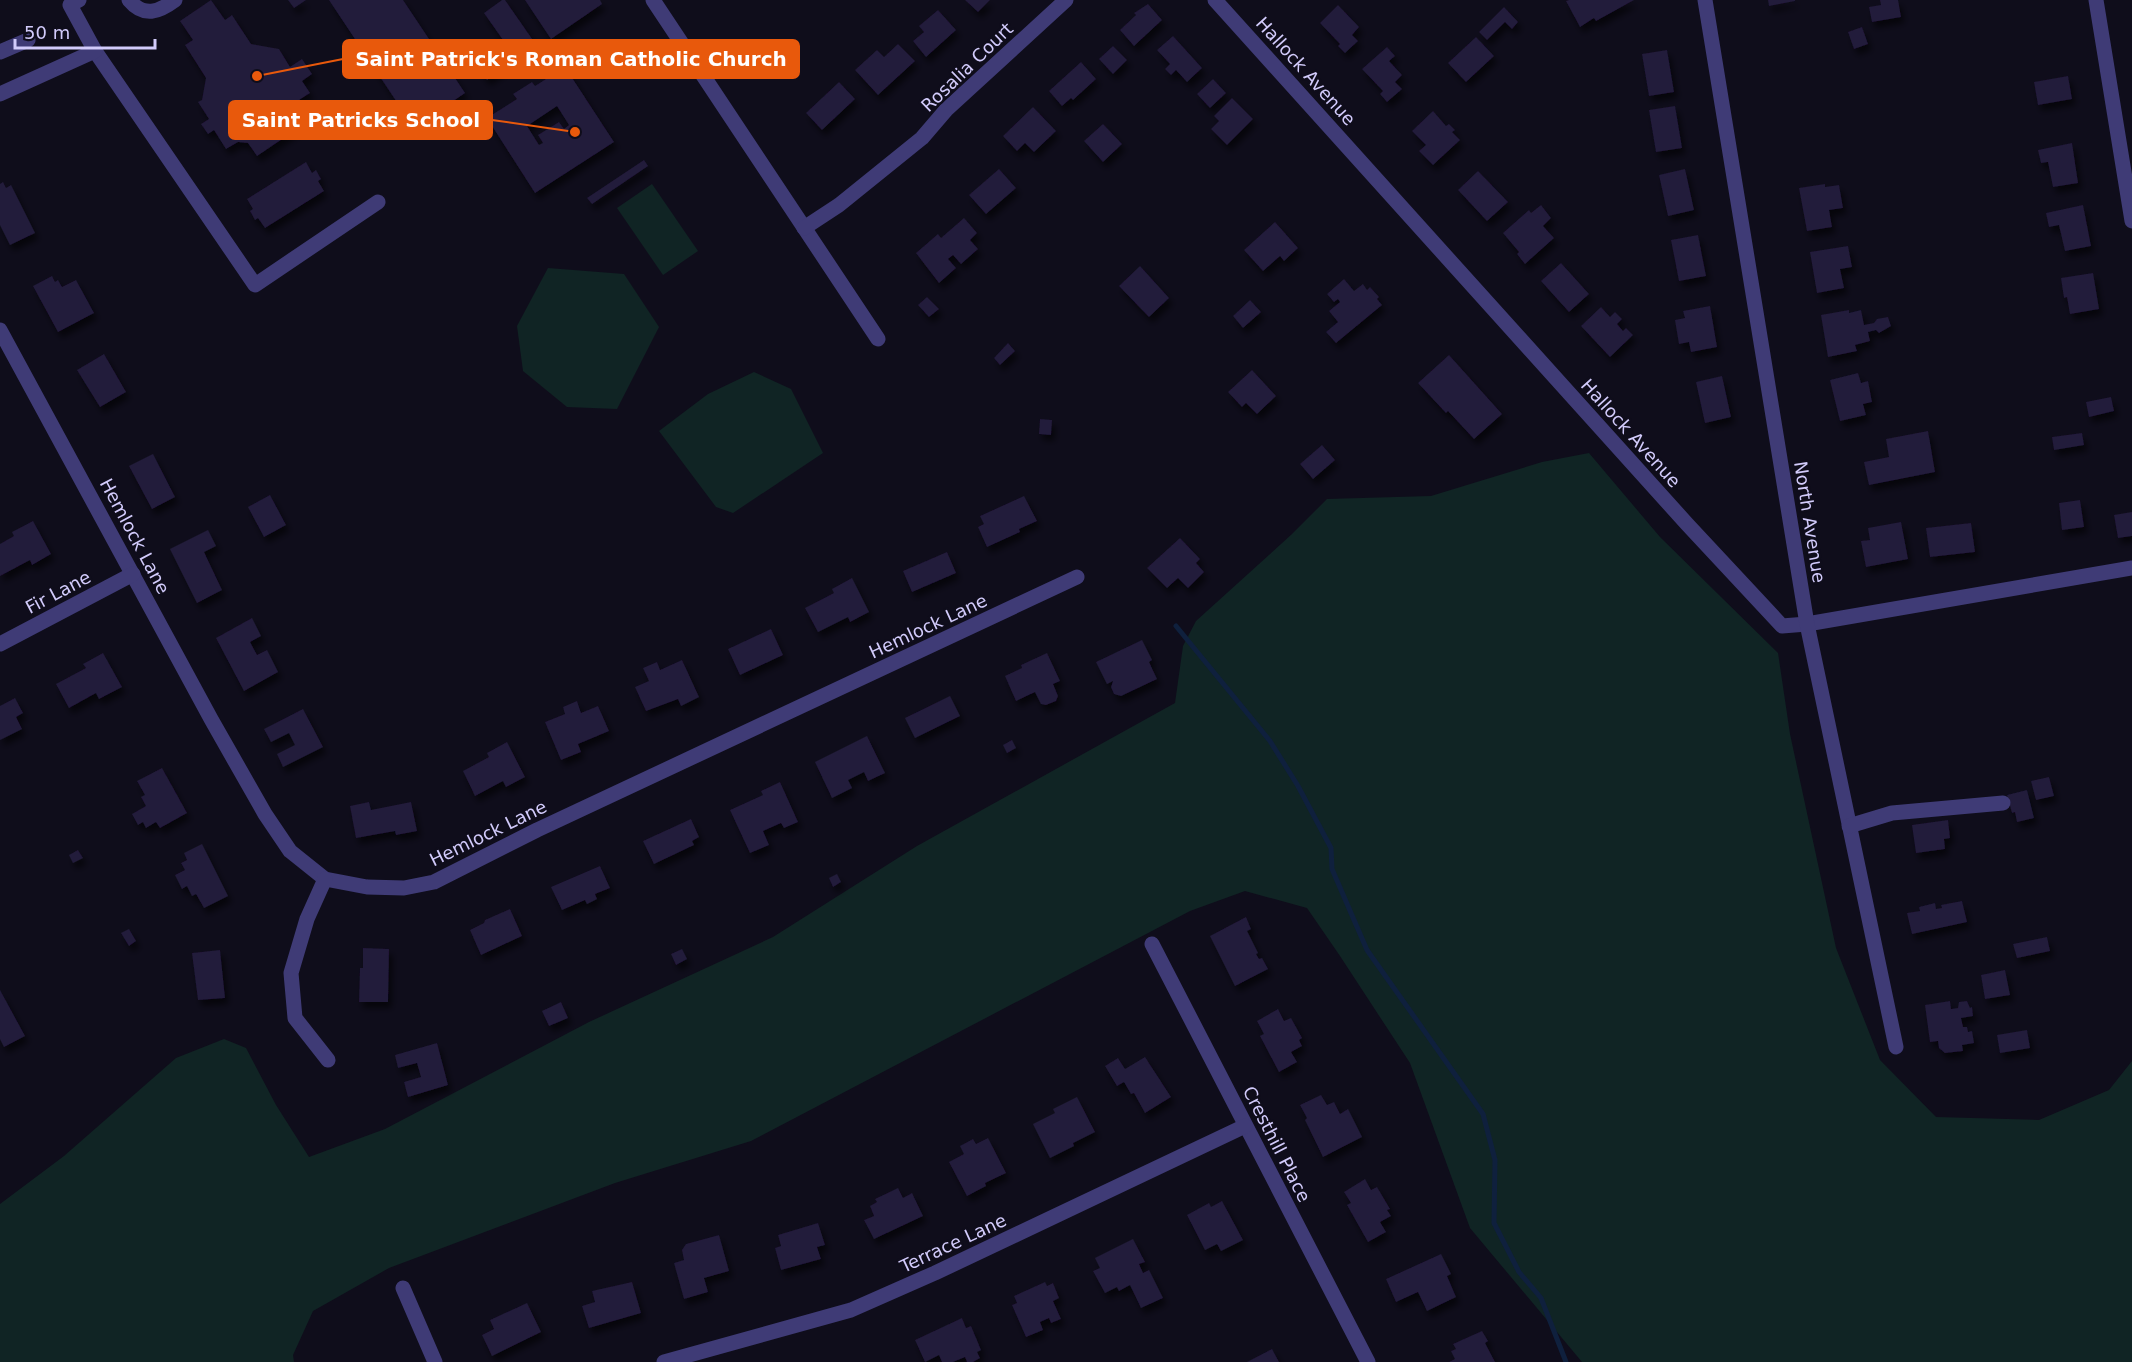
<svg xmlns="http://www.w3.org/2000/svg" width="2132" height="1362" font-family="'DejaVu Sans',sans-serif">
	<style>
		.green { fill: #102424 }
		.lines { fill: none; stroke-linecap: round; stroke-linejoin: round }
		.stream { stroke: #0f203d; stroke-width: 5 }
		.building { fill: #221a3a; fill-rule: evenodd; filter: url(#shadow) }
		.minor { stroke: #3f3b76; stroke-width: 15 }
		.labels { text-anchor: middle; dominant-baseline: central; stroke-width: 4.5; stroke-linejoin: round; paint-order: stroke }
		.street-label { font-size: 18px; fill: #d2cbfb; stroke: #0f0d1b }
		.leader { fill: none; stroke: #e8590c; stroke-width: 2 }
		.callout-dot { fill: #e8590c; stroke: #0f0d1b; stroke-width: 2 }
		.callout { fill: #e8590c; stroke: #e8590c; stroke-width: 2 }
		.callout-label { font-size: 20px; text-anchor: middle; font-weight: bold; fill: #fff }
	</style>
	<defs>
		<filter id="shadow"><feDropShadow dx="3.5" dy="6" stdDeviation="3" flood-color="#0009"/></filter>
	</defs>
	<rect width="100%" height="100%" fill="#0f0d1b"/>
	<g class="green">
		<path d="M652 184 698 251 663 275 617 208Z"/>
		<path d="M548 268 624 274 659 327 617 409 567 407 523 371 517 326Z"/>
		<path d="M754 372 791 389 823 453 733 513 716 507 659 431 708 394Z"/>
		<path d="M1589 453 1660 537 1778 653 1790 734 1836 948 1880 1060 1936 1117 2039 1120 2109 1090 2132 1061V1362H1582L1470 1228 1410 1063 1340 956 1307 908 1245 891 1190 911 751 1141 615 1183 389 1268 313 1311 293 1355 294 1362H0V1204L64 1156 176 1058 224 1039 246 1048 276 1105 309 1157 385 1129 589 1022 773 937 917 846 1175 703 1183 646 1196 621 1292 534 1327 499 1431 496 1542 462Z"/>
	</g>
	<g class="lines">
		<path class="stream" d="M1176 626 1270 741 1298 786 1331 848 1332 869 1367 950 1483 1114 1495 1160 1494 1223 1519 1272 1541 1298 1566 1362"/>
	</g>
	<g class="building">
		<path d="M211 0 225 20 232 15 251 44 279 49 290 67 302 59 312 74 302 81 310 93 299 100 297 110 306 123 257 156 248 143 238 142 226 149 214 130 208 134 201 124 209 119 198 102 202 100 206 78 185 45 193 40 180 21Z"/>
		<path d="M288 0H306L294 8Z"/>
		<path d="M329 0H403L465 93 414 128Z"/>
		<path d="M502 0H505L537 46 517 60 484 13Z"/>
		<path d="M525 0H600L602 4 551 39Z"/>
		<path d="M965 0H990L978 12Z"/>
		<path d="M1569 0H1634L1596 21 1594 18 1580 27 1566 1Z"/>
		<path d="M1768 0H1795V1L1769 6Z"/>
		<path d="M1880 0H1898L1901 17 1872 22 1869 7 1881 5Z"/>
		<path d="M1148 4 1162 20 1134 46 1120 30 1136 15 1134 13Z"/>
		<path d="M1338 5 1359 27 1352 35 1358 41 1345 53 1338 46 1340 44 1320 23Z"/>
		<path d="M1504 7 1518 22 1512 29 1505 22 1487 40 1479 32Z"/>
		<path d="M938 10 956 30 926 57 913 41 924 32 919 26Z"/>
		<path d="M1862 27 1868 44 1854 49 1848 32Z"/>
		<path d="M1173 36 1202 68 1187 82 1176 70 1171 75 1165 69 1170 64 1157 50Z"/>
		<path d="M1476 37 1494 56 1466 82 1448 63Z"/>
		<path d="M485 40 504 68 487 80 467 52Z"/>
		<path d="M898 44 915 61 878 95 855 70 877 50 884 57Z"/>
		<path d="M1113 46 1127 60 1113 74 1099 59Z"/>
		<path d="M1387 47 1395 56 1389 61 1402 75 1395 82 1402 89 1387 102 1380 94 1383 91 1362 69Z"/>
		<path d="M1667 50 1674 92 1649 96 1642 54Z"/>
		<path d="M1081 62 1096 79 1073 100 1071 98 1062 106 1049 91Z"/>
		<path d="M565 67 614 142 535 193 487 118 517 99 513 94 532 82 535 86ZM557 106 569 125 564 129 559 122 538 135 543 143 539 145 527 126Z"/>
		<path d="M2068 76 2072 99 2038 105 2034 82Z"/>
		<path d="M1213 79 1226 93 1210 108 1197 94Z"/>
		<path d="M839 82 855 99 822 130 806 113Z"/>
		<path d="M1232 98 1253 119 1227 145 1211 129 1219 121 1214 116Z"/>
		<path d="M1675 106 1682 148 1656 152 1649 110Z"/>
		<path d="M1033 107 1056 131 1034 152 1025 143 1017 151 1003 136Z"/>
		<path d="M1433 111 1446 126 1449 124 1455 130 1452 132 1460 140 1433 165 1419 151 1426 145 1412 131Z"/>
		<path d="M1103 124 1122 144 1103 162 1084 141Z"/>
		<path d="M2072 143 2078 183 2053 187 2048 162 2041 163 2038 150Z"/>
		<path d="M644 160 648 166 592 204 587 198Z"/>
		<path d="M306 162 312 173 316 170 321 179 318 181 324 191 265 228 258 218 255 220 250 211 253 209 247 199Z"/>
		<path d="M999 169 1016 188 986 214 969 195Z"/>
		<path d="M1685 169 1694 210 1668 216 1659 175Z"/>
		<path d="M1478 171 1508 202 1487 221 1458 190Z"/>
		<path d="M3 182 6 188 11 185 35 233 10 245 0 225V184Z"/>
		<path d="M1825 184V187L1839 185 1843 208 1829 210 1832 227 1807 231 1799 188Z"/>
		<path d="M1541 205 1551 218 1543 226 1554 238 1525 264 1517 254 1519 252 1503 233 1529 210 1531 213Z"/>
		<path d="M2083 205 2091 246 2065 251 2059 225 2049 227 2046 213Z"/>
		<path d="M964 218 977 233 970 240 978 249 961 264 953 255 948 259 956 268 939 283 916 253 938 234 941 238Z"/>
		<path d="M1275 222 1298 248 1284 261 1280 256 1263 271 1244 250Z"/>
		<path d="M1698 235 1706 276 1679 281 1671 240Z"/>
		<path d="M1848 246 1852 267 1840 269 1844 288 1817 293 1810 252Z"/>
		<path d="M1561 263 1589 294 1569 312 1541 281Z"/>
		<path d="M1140 266 1169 298 1149 317 1119 286Z"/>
		<path d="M2093 273 2099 309 2070 314 2067 297 2064 298 2061 278Z"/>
		<path d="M52 276 55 282 58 280 62 287 76 280 94 313 58 332 33 286Z"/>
		<path d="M1344 279 1354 291 1363 284 1367 290 1370 287 1379 297 1377 299 1382 305 1336 343 1326 332 1338 322 1329 311 1340 302 1338 299 1334 302 1327 294Z"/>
		<path d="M927 297 939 309 929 317 918 305Z"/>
		<path d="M1250 300 1261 312 1243 328 1233 316Z"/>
		<path d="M1710 306 1717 347 1691 352 1689 342 1679 344 1675 320 1685 318 1683 311Z"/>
		<path d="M1601 307 1610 317 1615 312 1622 319 1617 324 1623 331 1626 328 1633 335 1610 357 1581 326Z"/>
		<path d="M1849 310V313L1861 310 1864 325 1874 323 1877 319 1888 317 1891 326 1879 333 1876 330 1868 332 1870 341 1855 345 1857 351 1828 357 1821 315Z"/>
		<path d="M1008 343 1015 351 1000 365 994 358Z"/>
		<path d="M104 354 126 392 100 407 77 370Z"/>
		<path d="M1449 355 1502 414 1474 439 1448 411 1446 413 1418 383Z"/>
		<path d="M1252 370 1276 396 1257 414 1246 403 1242 407 1228 392Z"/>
		<path d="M1858 373 1861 383 1868 381 1872 402 1863 404 1866 415 1840 421 1830 380Z"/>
		<path d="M1722 376 1731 417 1705 423 1696 382Z"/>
		<path d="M2111 397 2114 411 2089 417 2086 402Z"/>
		<path d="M1040 419 1052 420 1051 435 1039 434Z"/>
		<path d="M1928 431 1935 472 1869 485 1864 462 1889 457 1886 439Z"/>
		<path d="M2082 433 2084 445 2054 450 2052 437Z"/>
		<path d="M1322 445 1335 460 1313 479 1300 464Z"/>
		<path d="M153 454 175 497 152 509 129 466Z"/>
		<path d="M270 495 286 525 264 537 248 507Z"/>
		<path d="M1024 496 1037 521 1019 529 1020 532 987 547 978 527 984 524 980 516Z"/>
		<path d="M2080 500 2084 527 2062 530 2059 503Z"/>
		<path d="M2132 512V536L2118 538 2114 515Z"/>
		<path d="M33 521 51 554 32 565 30 560 0 576V544L14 536 12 532Z"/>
		<path d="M1901 522 1908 559 1866 567 1861 541 1870 540 1868 528Z"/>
		<path d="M1971 523 1975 552 1930 557 1926 528Z"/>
		<path d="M208 530 216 546 204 552 222 590 197 603 170 549Z"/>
		<path d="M1180 538 1200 559 1196 563 1204 572 1188 588 1178 578 1167 588 1147 568Z"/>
		<path d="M947 552 956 573 912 592 903 571Z"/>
		<path d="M852 578 869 612 850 622 848 617 818 632 805 608 834 593 832 589Z"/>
		<path d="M252 618 261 636 250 642 257 655 267 650 278 672 244 691 216 638Z"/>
		<path d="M771 629 783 655 740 675 728 649Z"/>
		<path d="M1142 640 1152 660 1149 662 1157 679 1121 696 1114 694 1111 687 1113 681 1107 684 1096 662Z"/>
		<path d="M103 653 122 687 99 699 96 693 69 708 56 684 86 668 83 664Z"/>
		<path d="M1047 653 1060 681 1053 684 1058 696 1056 701 1046 705 1041 704 1035 692 1016 701 1005 676 1022 668 1021 665Z"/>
		<path d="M682 660 699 697 681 706 678 699 646 711 635 687 649 681 643 668 657 662 660 670Z"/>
		<path d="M950 696 960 716 915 738 905 718Z"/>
		<path d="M15 698 23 713 16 717 22 729 0 740V706Z"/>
		<path d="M577 701 581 713 598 706 609 731 578 744 581 752 561 760 545 722 565 714 563 707Z"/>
		<path d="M303 709 323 747 283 767 277 754 295 745 289 733 271 742 264 729Z"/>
		<path d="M867 736 885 773 868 781 864 772 848 780 852 788 832 798 815 762Z"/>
		<path d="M1012 740 1016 748 1007 753 1003 745Z"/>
		<path d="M507 742 525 777 506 787 503 781 475 796 463 771 489 757 487 753Z"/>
		<path d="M162 768 187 813 160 828 156 822 146 828 143 822 138 825 132 814 146 806 141 797 145 795 137 781Z"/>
		<path d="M2049 777 2054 796 2036 800 2031 781Z"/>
		<path d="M780 782 798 822 784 828 781 823 763 831 769 845 750 853 730 810 763 795 761 791Z"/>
		<path d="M2027 790 2034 818 2017 822 2015 812 2012 813 2007 795Z"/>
		<path d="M369 802 371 810 411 802 417 831 396 835 395 831 356 838 350 806Z"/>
		<path d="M691 819 699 837 692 841 694 845 654 864 643 841Z"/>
		<path d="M1948 820 1950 838 1944 839 1945 849 1916 853 1912 825Z"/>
		<path d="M202 844 228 896 204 908 196 894 192 896 187 886 182 889 175 875 185 870 181 863 187 860 184 853Z"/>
		<path d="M78 850 83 858 73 863 69 855Z"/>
		<path d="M600 866 610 888 595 894 597 899 587 904 585 900 562 910 551 887Z"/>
		<path d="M837 874 841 882 833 887 829 878Z"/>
		<path d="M1962 901 1967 922 1912 934 1907 913 1920 911 1919 907 1935 903 1936 909 1942 908 1941 905Z"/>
		<path d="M510 909 522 936 481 955 470 930 484 923 485 920Z"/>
		<path d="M1246 917 1251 929 1247 931 1258 953 1256 954 1259 959 1262 958 1268 969 1235 986 1210 936Z"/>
		<path d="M129 929 136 941 129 946 121 933Z"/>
		<path d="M2047 937 2050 951 2017 958 2013 944Z"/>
		<path d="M363 948 389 949 388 1002H359L360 968H363Z"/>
		<path d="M682 949 687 959 676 965 671 954Z"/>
		<path d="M220 950 225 998 198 1000 192 953Z"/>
		<path d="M2005 970 2010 995 1985 999 1981 975Z"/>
		<path d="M0 990 25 1036 4 1047 0 1039Z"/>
		<path d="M1950 1001 1951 1009 1958 1008 1959 1002 1967 1001 1970 1008 1972 1007 1973 1016 1961 1018 1963 1027H1967L1968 1032 1972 1031 1974 1043 1962 1045 1963 1051 1945 1053 1939 1048 1938 1041 1930 1042 1925 1005Z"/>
		<path d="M561 1002 568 1018 549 1026 542 1011Z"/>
		<path d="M1278 1009 1284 1021 1291 1018 1302 1038 1299 1040 1302 1046 1291 1052 1297 1062 1279 1072 1260 1036 1264 1034 1257 1021Z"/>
		<path d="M2027 1030 2030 1048 2000 1053 1997 1035Z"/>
		<path d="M437 1043 448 1085 408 1097 404 1082 421 1077 417 1063 398 1068 395 1055Z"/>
		<path d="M1145 1057 1171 1097 1145 1113 1134 1093 1131 1094 1124 1082 1117 1086 1105 1066 1118 1058 1125 1069Z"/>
		<path d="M1321 1095 1327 1105 1334 1102 1340 1114 1348 1109 1362 1137 1323 1157 1305 1120 1307 1118 1300 1105Z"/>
		<path d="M1077 1097 1095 1132 1073 1143 1074 1146 1050 1158 1033 1124 1055 1113 1053 1109Z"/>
		<path d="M988 1138 1006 1173 985 1183 986 1186 967 1196 949 1162 964 1154 960 1146 973 1139 976 1144Z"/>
		<path d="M1365 1179 1371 1190 1377 1187 1390 1209 1387 1210 1391 1216 1380 1222 1386 1232 1368 1242 1347 1205 1351 1203 1344 1192Z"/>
		<path d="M898 1188 903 1198 912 1193 923 1216 874 1239 864 1220 874 1216 870 1206 877 1202 875 1199Z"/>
		<path d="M1222 1201 1243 1240 1221 1251 1217 1244 1205 1250 1187 1215 1209 1203 1211 1207Z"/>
		<path d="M818 1223 825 1245 817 1247 821 1259 781 1270 775 1248 781 1246 778 1235Z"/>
		<path d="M719 1235 729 1271 704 1278 708 1292 684 1299 674 1263 684 1260 682 1250 686 1244Z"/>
		<path d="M1133 1239 1145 1262 1139 1264 1143 1273 1149 1270 1163 1298 1141 1308 1130 1285 1119 1291 1117 1287 1105 1293 1093 1271 1100 1268 1095 1258Z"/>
		<path d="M1441 1254 1451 1274 1447 1276 1456 1297 1427 1311 1418 1292 1396 1302 1386 1279Z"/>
		<path d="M632 1282 641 1313 589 1328 582 1306 595 1302 592 1291Z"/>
		<path d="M1045 1282 1047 1286 1053 1283 1059 1298 1053 1301 1061 1319 1051 1323 1049 1318 1040 1322 1043 1330 1026 1337 1012 1305 1017 1303 1014 1296Z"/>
		<path d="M527 1303 541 1332 492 1356 482 1335 494 1329 490 1320Z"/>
		<path d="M962 1318 966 1328 971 1326 981 1350 977 1352 980 1358 973 1362H967L965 1357 953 1362H942L939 1355 925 1362 915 1340Z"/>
		<path d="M1482 1331 1488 1341 1485 1343 1495 1362H1449L1455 1359 1451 1351 1456 1349 1453 1344Z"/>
		<path d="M1272 1349 1279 1362H1247Z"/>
	</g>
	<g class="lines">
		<g class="minor">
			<path d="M79 0 70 5 95 51 255 285 378 202"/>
			<path d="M129 0C144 18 159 12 175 0"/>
			<path d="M653 0 878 339"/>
			<path d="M1215 0 1687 524 1782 626 1807 624 2132 568"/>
			<path d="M1705 0 1807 624 1896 1047"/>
			<path d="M2096 0 2132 221"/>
			<path d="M0 52 28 40"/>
			<path d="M0 94 95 51"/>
			<path d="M804 228 839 205 922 138 946 110 1066 0"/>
			<path d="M0 330 211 719 265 814 290 851 325 879 367 887 404 888 434 882 537 830 1077 577"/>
			<path d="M0 644 133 574"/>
			<path d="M1849 826 1892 813 2003 803"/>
			<path d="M325 879 307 919 291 973 295 1018 328 1060"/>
			<path d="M1152 944 1368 1362"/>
			<path d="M403 1288 435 1362"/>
			<path d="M664 1362 851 1310 935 1273 1245 1126"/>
		</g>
	</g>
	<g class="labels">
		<g class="street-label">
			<text transform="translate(967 67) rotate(-44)">Rosalia Court</text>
			<text transform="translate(1306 71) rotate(48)">Hallock Avenue</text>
			<text transform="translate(1631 433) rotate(48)">Hallock Avenue</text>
			<text transform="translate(1810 522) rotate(81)">North Avenue</text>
			<text transform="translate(135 536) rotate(62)">Hemlock Lane</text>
			<text transform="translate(58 592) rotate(-28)">Fir Lane</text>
			<text transform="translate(928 626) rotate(-25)">Hemlock Lane</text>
			<text transform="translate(488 833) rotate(-26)">Hemlock Lane</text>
			<text transform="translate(1277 1144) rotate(63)">Cresthill Place</text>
			<text transform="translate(953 1243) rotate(-25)">Terrace Lane</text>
		</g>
	</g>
	<path class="leader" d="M257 76L343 59M575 132L492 120"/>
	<g class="callout-dot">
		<circle cx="257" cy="76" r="6"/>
		<circle cx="575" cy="132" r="6"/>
	</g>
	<g class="callout">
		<rect x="343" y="40" width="456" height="38" rx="6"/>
		<rect x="229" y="101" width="263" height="38" rx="6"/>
	</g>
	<g class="callout-label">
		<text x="571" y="66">Saint Patrick's Roman Catholic Church</text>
		<text x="361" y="127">Saint Patricks School</text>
	</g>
	<path d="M15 39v9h140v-9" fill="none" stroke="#d2cbfb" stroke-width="3"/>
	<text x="24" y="39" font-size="18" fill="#d2cbfb" stroke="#0f0d1b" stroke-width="4.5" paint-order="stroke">50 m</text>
</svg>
